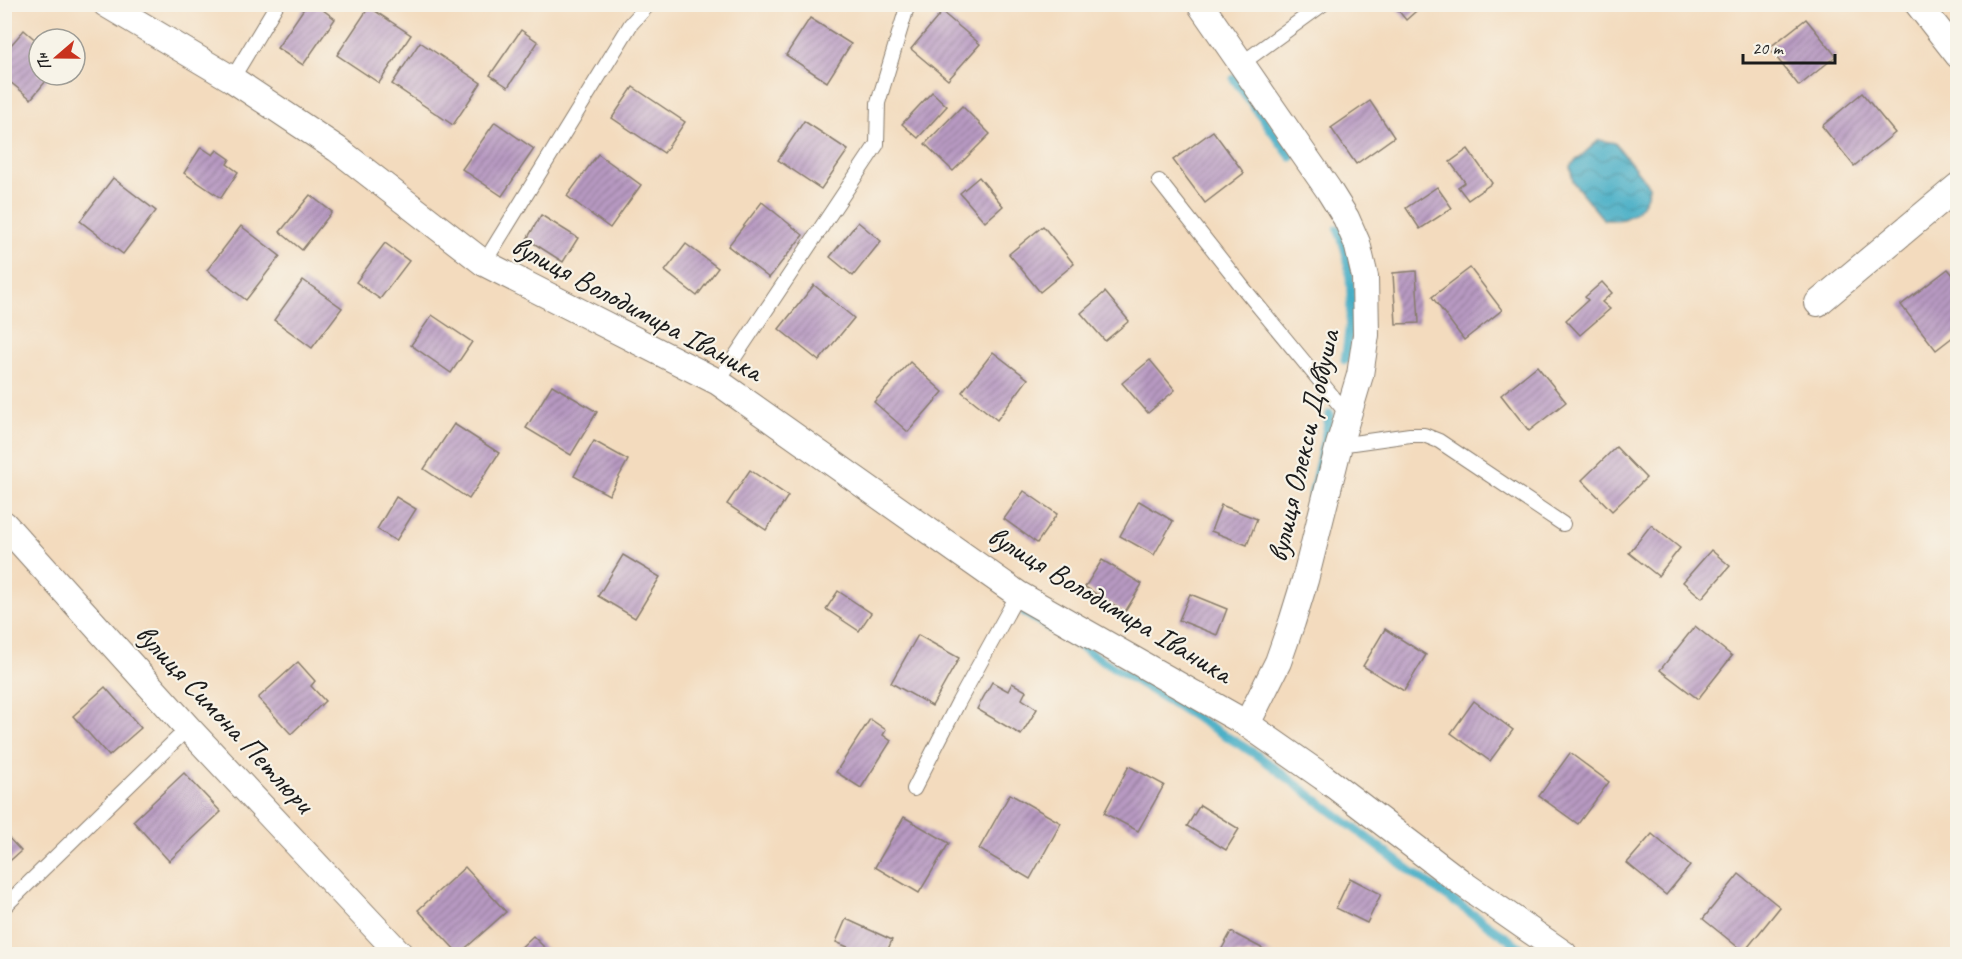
<svg xmlns="http://www.w3.org/2000/svg" width="1962" height="959" font-family="Caveat,sans-serif">
	<style>
		.water { fill: url(#water-waves); stroke: #326571; stroke-width: 1.5 }
		.lines { fill: none; stroke-linecap: round; stroke-linejoin: round }
		.stream { stroke: #47aec6; stroke-width: 9 }
		.building { fill: url(#building-hatch) }
		.lane-casing { stroke: #887c6d; stroke-width: 16 }
		.street-casing { stroke: #887c6d; stroke-width: 28 }
		.lane { stroke: #fff; stroke-width: 14 }
		.street { stroke: #fff; stroke-width: 26 }
		.labels { text-anchor: middle; dominant-baseline: central; stroke-width: 4.5; stroke-linejoin: round; paint-order: stroke }
		.street-label { font-size: 30px; fill: #1c1c1c; stroke: #f7f3e8 }
	</style>
	<defs>
		<pattern id="water-waves" width="16" height="10" patternUnits="userSpaceOnUse" patternTransform="scale(1.5)"><rect width="16" height="10" fill="#47aec6"/><path d="M0 5q4-4 8 0t8 0" fill="none" stroke="#3a8da0"/></pattern>
		<pattern id="building-hatch" width="6" height="6" patternUnits="userSpaceOnUse" patternTransform="scale(1.5)"><rect width="6" height="6" fill="#b89ac2"/><path d="M-1 1l2-2M0 6l6-6M5 7l2-2" fill="none" stroke="#957d9d"/></pattern>
	</defs>
	<rect width="100%" height="100%" fill="#f7f3e8"/>
	<filter id="ink" filterUnits="userSpaceOnUse"><feTurbulence type="fractalNoise" baseFrequency=".0167" numOctaves="2"/><feDisplacementMap in="SourceGraphic" scale="12" xChannelSelector="R" yChannelSelector="G"/><feConvolveMatrix kernelMatrix="1 2 1 2 8 2 1 2 1" color-interpolation-filters="sRGB"/></filter>
	<filter id="wash" filterUnits="userSpaceOnUse"><feTurbulence type="fractalNoise" baseFrequency=".008" numOctaves="4" result="noise"/><feDisplacementMap in="SourceGraphic" scale="24" xChannelSelector="R" yChannelSelector="G"/><feGaussianBlur stdDeviation="1.35" result="paint"/><feColorMatrix in="noise" values="0 0 0 0 0 0 0 0 0 0 0 0 0 0 0 0 0 1.4 0 .05"/><feComposite in="paint" operator="in"/></filter>
	<g filter="url(#wash)">
		<rect width="100%" height="100%" fill="#f3dbbe"/>
		<path class="water" d="M1599 140 1615 143 1649 186C1648 200 1638 214 1623 219 1618 220 1610 220 1604 220L1573 182 1570 166Z"/>
		<g class="lines">
			<g class="stream">
				<path d="M1234 79 1291 157"/>
				<path d="M1338 229C1356 270 1352 317 1345 360"/>
				<path d="M1310 505 1330 414"/>
				<path d="M1025 613 1260 757 1416 875 1530 954"/>
			</g>
		</g>
		<g id="blocks">
			<g class="building">
				<path d="M307 4H315L335 19 303 65 277 48Z"/>
				<path d="M1393 4H1424L1406 20Z"/>
				<path d="M369 7 411 35 379 83 337 55Z"/>
				<path d="M942 12 980 44 948 80 911 49Z"/>
				<path d="M810 18 851 44 827 82 786 55Z"/>
				<path d="M1806 19 1836 56 1799 86 1769 48Z"/>
				<path d="M24 30 39 43V75H51L31 99 4 77V53Z"/>
				<path d="M521 30 538 42 508 87 490 75Z"/>
				<path d="M420 42 481 83 453 125 392 84Z"/>
				<path d="M633 87 685 122 664 153 612 118Z"/>
				<path d="M932 92 947 106 918 138 902 124Z"/>
				<path d="M1862 93 1895 133 1854 166 1822 126Z"/>
				<path d="M1370 101 1394 137 1356 164 1331 128Z"/>
				<path d="M962 106 990 134 953 171 925 144Z"/>
				<path d="M804 121 848 150 821 189 778 160Z"/>
				<path d="M495 122 534 149 502 196 462 169Z"/>
				<path d="M1213 131 1244 173 1205 203 1173 160Z"/>
				<path d="M201 147 213 155 217 150 230 159 227 164 238 172 221 198 184 173Z"/>
				<path d="M1468 149 1492 183 1468 200 1458 187 1465 182 1450 162Z"/>
				<path d="M598 154 641 185 610 228 567 196Z"/>
				<path d="M979 177 1003 206 985 222 960 193Z"/>
				<path d="M113 178 156 211 123 254 80 221Z"/>
				<path d="M1437 187 1452 208 1420 229 1406 208Z"/>
				<path d="M310 195 332 212 302 250 280 232Z"/>
				<path d="M762 202 803 235 769 278 728 246Z"/>
				<path d="M541 215 578 238 563 262 527 239Z"/>
				<path d="M858 222 881 241 853 276 830 257Z"/>
				<path d="M241 226 280 256 246 300 207 270Z"/>
				<path d="M1043 226 1074 264 1040 292 1009 254Z"/>
				<path d="M385 243 409 261 380 299 356 282Z"/>
				<path d="M686 244 718 268 697 296 665 271Z"/>
				<path d="M1470 268 1502 310 1464 340 1432 297Z"/>
				<path d="M1948 269 1958 281V333L1936 350 1901 305Z"/>
				<path d="M1416 271 1419 323 1396 324 1393 273Z"/>
				<path d="M303 280 342 308 312 348 274 320Z"/>
				<path d="M1602 282 1612 293 1602 302 1610 309 1580 335 1566 320 1588 300 1585 297Z"/>
				<path d="M814 285 854 318 819 361 779 329Z"/>
				<path d="M1105 292 1129 321 1105 341 1081 313Z"/>
				<path d="M432 315 472 342 451 373 411 345Z"/>
				<path d="M993 352 1028 379 997 420 962 392Z"/>
				<path d="M1150 360 1175 390 1148 413 1122 383Z"/>
				<path d="M910 362 943 392 908 432 874 402Z"/>
				<path d="M1537 366 1566 402 1529 431 1501 395Z"/>
				<path d="M552 385 597 412 571 455 526 428Z"/>
				<path d="M454 424 499 453 469 499 424 469Z"/>
				<path d="M594 441 628 460 609 495 574 476Z"/>
				<path d="M1616 447 1646 478 1612 511 1582 480Z"/>
				<path d="M750 470 788 496 766 530 727 504Z"/>
				<path d="M1024 491 1057 514 1037 543 1004 519Z"/>
				<path d="M396 497 416 509 396 541 377 529Z"/>
				<path d="M1139 501 1173 521 1154 555 1120 536Z"/>
				<path d="M1221 505 1257 519 1247 545 1211 531Z"/>
				<path d="M1651 525 1680 548 1658 576 1629 553Z"/>
				<path d="M1711 550 1730 566 1702 598 1683 582Z"/>
				<path d="M623 555 660 577 635 618 598 596Z"/>
				<path d="M1102 560 1142 584 1125 612 1085 587Z"/>
				<path d="M838 591 871 613 859 631 826 609Z"/>
				<path d="M1190 594 1227 609 1217 635 1179 620Z"/>
				<path d="M1695 626 1732 656 1698 699 1660 670Z"/>
				<path d="M1385 629 1426 655 1404 691 1363 666Z"/>
				<path d="M918 635 959 658 932 706 891 683Z"/>
				<path d="M298 662 315 681 311 686 325 701 291 734 258 698Z"/>
				<path d="M992 682 1008 691 1012 683 1026 691 1022 699 1037 709 1021 735 977 709Z"/>
				<path d="M105 687 141 728 109 756 73 716Z"/>
				<path d="M1474 701 1513 730 1490 761 1451 733Z"/>
				<path d="M870 719 886 730 883 735 891 741 861 788 836 772Z"/>
				<path d="M1570 753 1609 782 1578 824 1539 796Z"/>
				<path d="M1129 766 1164 785 1138 831 1104 813Z"/>
				<path d="M184 773 221 812 169 861 133 821Z"/>
				<path d="M1010 794 1061 823 1030 879 979 849Z"/>
				<path d="M1200 805 1239 829 1226 850 1187 826Z"/>
				<path d="M904 817 949 843 919 893 875 867Z"/>
				<path d="M4 833 21 851 4 866Z"/>
				<path d="M1652 834 1690 866 1666 895 1627 863Z"/>
				<path d="M465 867 506 912 459 954 418 910Z"/>
				<path d="M1739 874 1780 907 1744 952 1703 919Z"/>
				<path d="M1350 878 1381 894 1367 923 1336 908Z"/>
				<path d="M846 919 892 940 886 954H864L836 942Z"/>
				<path d="M1231 932 1273 954H1219Z"/>
				<path d="M533 936 551 954H514Z"/>
			</g>
		</g>
	</g>
	<g filter="url(#ink)">
		<use href="#blocks" fill-opacity="0" stroke="#887c6d" stroke-width="1.5"/>
		<g class="lines">
			<defs>
				<g id="lane">
					<path d="M1241 64 1323 4"/>
					<path d="M232 79 277 4"/>
					<path d="M1159 181 1245 290 1348 415"/>
					<path d="M484 263 631 24 649 4"/>
					<path d="M718 382 877 144 878 103 908 4"/>
					<path d="M1339 445 1410 435H1424L1439 441 1563 524"/>
					<path d="M914 789 958 703 1018 594"/>
					<path d="M4 907 188 728"/>
				</g>
				<g id="street">
					<path d="M106 4 232 79 337 149 484 263 718 382 1018 594 1247 724 1323 777 1462 883 1564 954"/>
					<path d="M1200 4 1328 189 1346 218 1357 243 1365 277 1366 335 1360 375 1339 445 1305 580 1292 622 1278 662 1247 724"/>
					<path d="M1918 4 1958 55"/>
					<path d="M1818 303 1958 186"/>
					<path d="M4 524 188 728 400 954"/>
				</g>
			</defs>
			<use href="#lane" class="lane-casing"/>
			<use href="#street" class="street-casing"/>
			<use href="#lane" class="lane"/>
			<use href="#street" class="street"/>
		</g>
	</g>
	<g class="labels">
		<g class="street-label">
			<text transform="translate(637 308) rotate(28)">вулиця Володимира Іваника</text>
			<text transform="translate(1303 446) rotate(-77)">вулиця Олекси Довбуша</text>
			<text transform="translate(1110 604) rotate(31)">вулиця Володимира Іваника</text>
			<text transform="translate(225 718) rotate(47)">вулиця Симона Петлюри</text>
		</g>
	</g>
	<rect width="1962" height="959" fill="none" stroke="#f7f3e8" stroke-width="24"/>
	<g transform="translate(57 57) rotate(250)"><circle r="28" fill="#f7f3e8" stroke="#9f9d96" stroke-width="1.5"/>
	<path d="M0-4.5L10 22L0 15L-10 22Z" fill="#c8321e"/>
	<text y="-9" font-size="16" font-weight="bold" text-anchor="middle" fill="#1c1c1c">Пн</text>
	</g>
	<path d="M1743 54v9h92v-9" fill="none" stroke="#1c1c1c" stroke-width="3"/>
	<text x="1752" y="54" font-size="18" fill="#1c1c1c" stroke="#f7f3e8" stroke-width="4.5" paint-order="stroke">20 m</text>
</svg>
